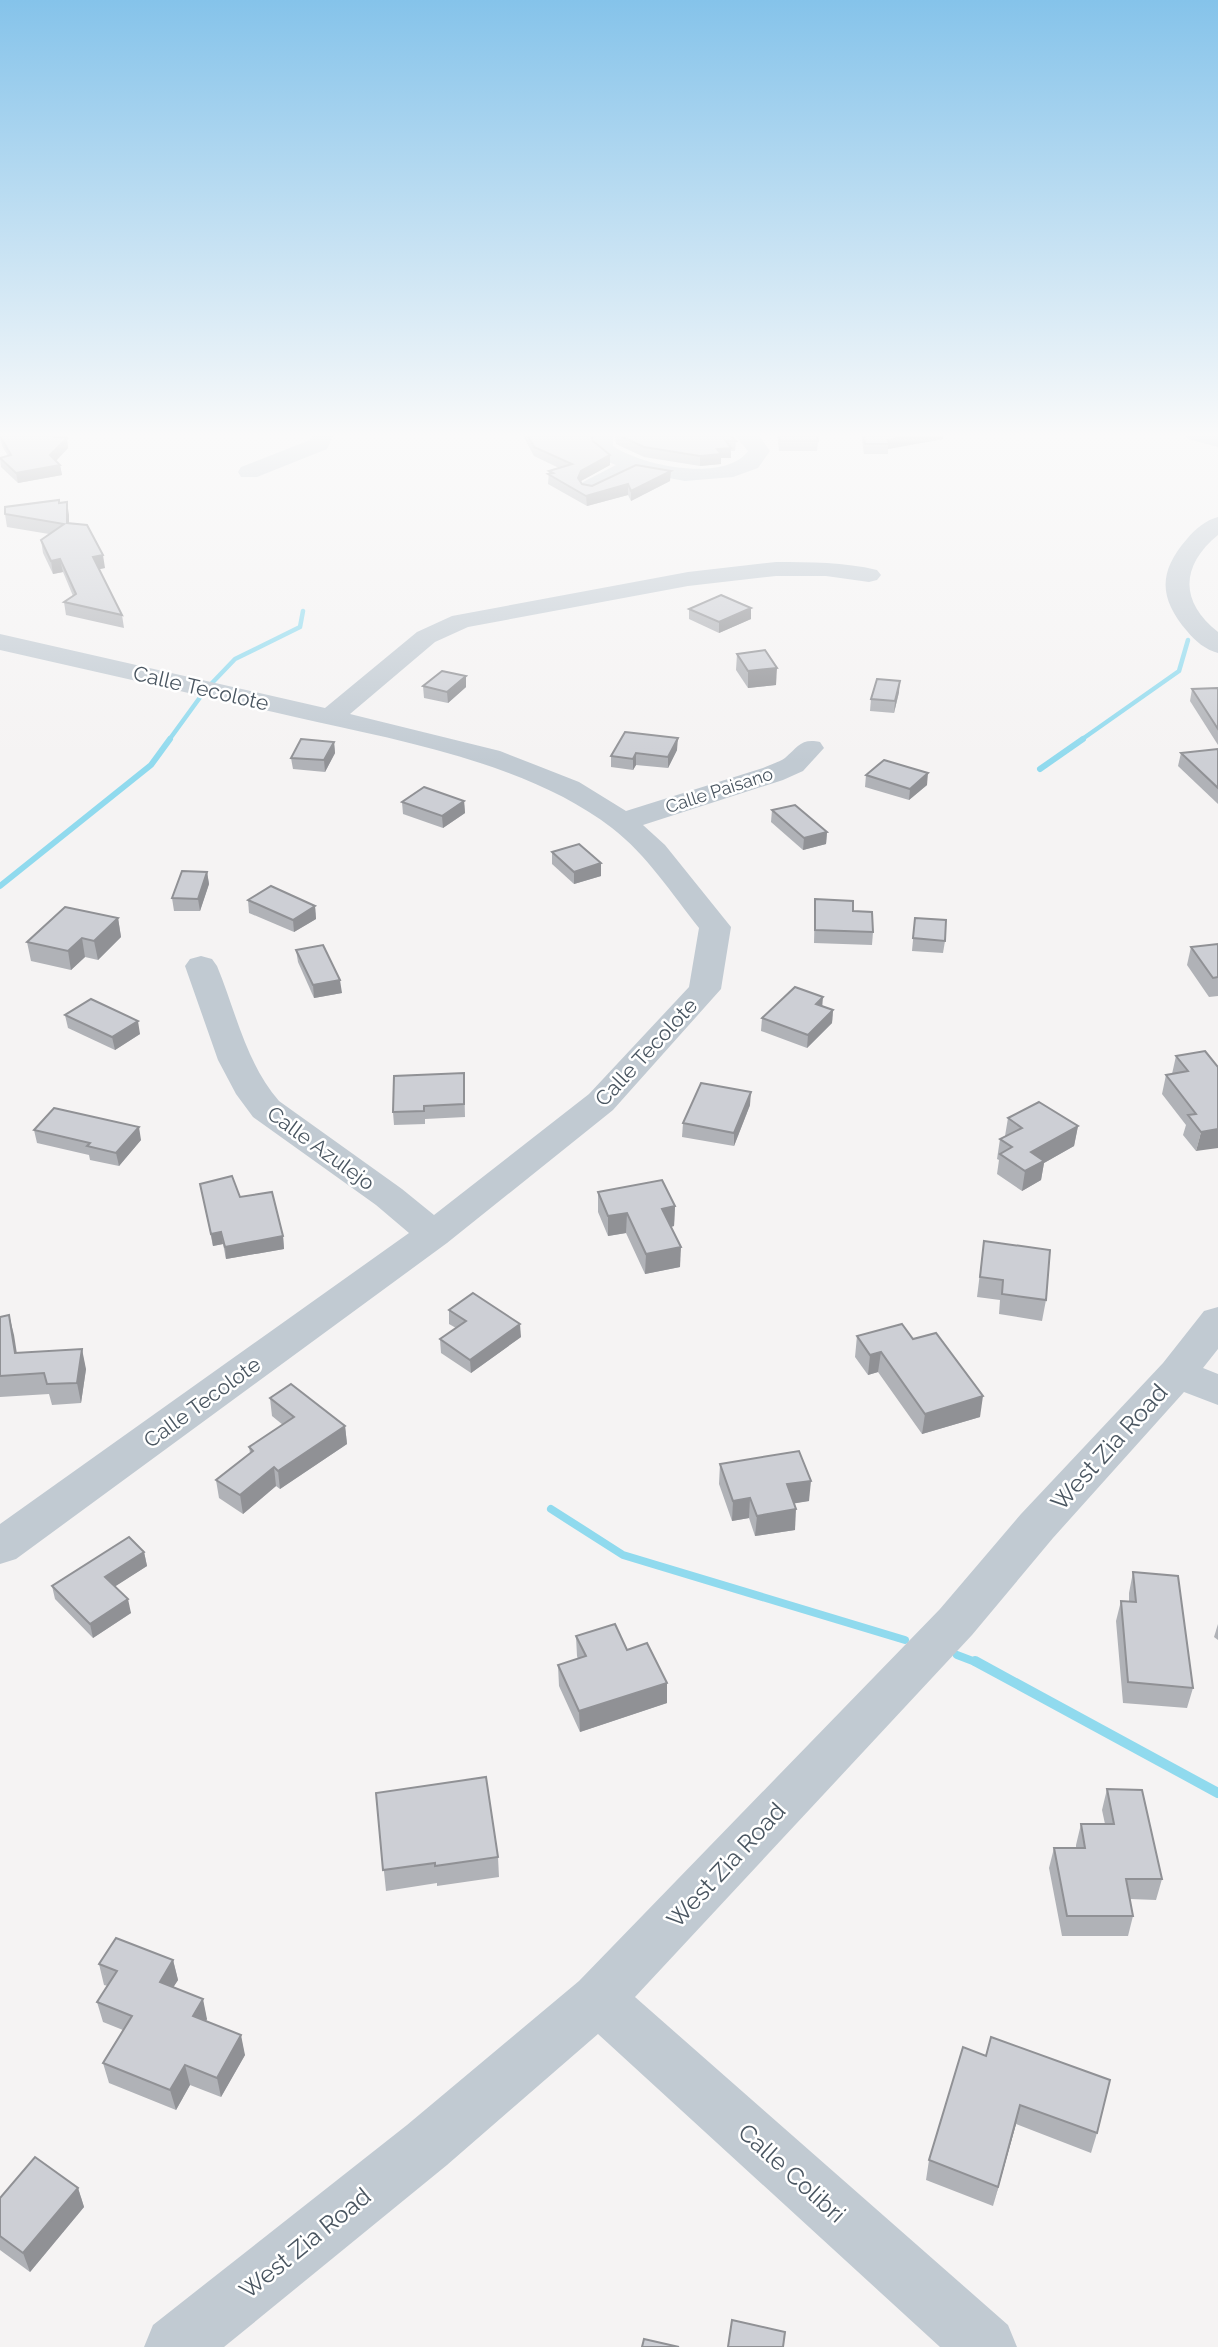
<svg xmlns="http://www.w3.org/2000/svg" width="1218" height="2347" font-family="Raleway,sans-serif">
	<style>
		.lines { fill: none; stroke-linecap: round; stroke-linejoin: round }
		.stream-far3 { stroke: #90daee; stroke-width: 4.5 }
		.stream-far2 { stroke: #90daee; stroke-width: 6 }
		.stream-far1 { stroke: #90daee; stroke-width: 8 }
		.stream { stroke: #90daee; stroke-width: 10 }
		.minor { fill: #c1cad2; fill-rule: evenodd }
		.major { fill: #b3c2d1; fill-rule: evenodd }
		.wall { fill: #b0b2b7 }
		.shaded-wall { fill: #909195 }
		.building { fill: #cdcfd5; stroke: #909195; stroke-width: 2 }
		.labels { text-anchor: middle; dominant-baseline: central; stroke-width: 5; stroke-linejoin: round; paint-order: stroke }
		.far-street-label { font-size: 18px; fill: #4a5661; stroke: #fff }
		.street-label { font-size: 21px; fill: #4a5661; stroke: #fff }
		.near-street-label { font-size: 24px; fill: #4a5661; stroke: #fff }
	</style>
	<rect width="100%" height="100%" fill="#f5f3f3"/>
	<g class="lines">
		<g class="stream-far3">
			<path d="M212 683 235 659 300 627 303 611"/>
			<path d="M169 740 201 696"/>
			<path d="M1081 740 1179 671 1188 640"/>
		</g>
		<g class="stream-far2">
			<path d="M1040 769 1083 739"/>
			<path d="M0 886 151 765 170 739"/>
		</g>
		<g class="stream-far1">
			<path d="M551 1509 623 1555 905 1640"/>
			<path d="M957 1655 978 1663"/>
		</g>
		<path class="stream" d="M975 1661 1218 1793"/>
		<g class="minor">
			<path d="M313 434H334L327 449 257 477H241L238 472 241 467 310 440Z"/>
			<path d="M592 434H613V446C642 466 725 483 748 451L734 434H758L770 451 758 468 733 477 685 481 636 472 591 494 583 492 580 487 583 482 616 465C599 459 593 452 592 434Z"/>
			<path d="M1218 517V535C1180 566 1180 602 1218 632V653C1206 650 1195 641 1187 631 1159 598 1158 572 1187 539 1195 529 1206 520 1218 517Z"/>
			<path d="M776 562C810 562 844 562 877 570L881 575 877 580 869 582 826 576H776L688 586 468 627 435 642 350 714 500 751 579 782 626 811 763 768C770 765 779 762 785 758 798 747 801 738 820 742L824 748 803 771 783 780 643 825 665 845 731 927 721 989 613 1110 447 1243 16 1559 0 1564V1524L409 1233 376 1205 253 1117 236 1094 218 1060 185 966 190 959 201 956 212 959 217 966C236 1012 246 1063 279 1101L402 1189 434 1215 589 1094 689 987 699 928C672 894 647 855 612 828 528 763 397 740 295 717 196 695 98 672 0 650V634L325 708 417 632 452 616 688 572Z"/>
			<path d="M1218 1307V1349L1203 1368 1218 1374V1405L1184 1392 1053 1538 972 1635 635 1997 1008 2325 1017 2347H940L598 2034 447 2165 224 2347H144L153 2325 407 2125 579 1981 940 1609 1021 1514 1163 1363 1204 1311Z"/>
		</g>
		<path class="major" d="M1185 434H1218V447L1188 439Z"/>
	</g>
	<g class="wall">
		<path d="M4 434H69L66 438H67L68 448 56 461 60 465 62 475 18 483 1 467 0 458 8 456 2 446 0 436H7Z"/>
		<path d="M522 434H591L593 441 610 465 581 481 582 484 592 486 670 481 631 501 628 495 587 506 548 484 549 471 559 468 534 456Z"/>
		<path d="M615 434H730L736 441 735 451H731V458H721V464L700 466 644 457 616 444Z"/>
		<path d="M777 434H817L818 441 817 451H779Z"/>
		<path d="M861 434H943V439L888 449V454H864Z"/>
		<path d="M59 500V503L67 502 69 523 105 568 99 569 122 615 124 628 66 615 64 602 73 596 63 572 53 574 43 553 41 540 49 534 7 527 5 514Z"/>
		<path d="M751 608V619L719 633 689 619V609Z"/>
		<path d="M737 654 776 685 748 688 736 670Z"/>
		<path d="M423 686 466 687 448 703 424 698Z"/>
		<path d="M1218 688V745L1190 701 1192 689Z"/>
		<path d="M899 692 894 713 870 711 871 699Z"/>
		<path d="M625 732 677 750 668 768 636 765 633 770 611 767V756Z"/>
		<path d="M334 742 335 753 325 772 293 769 291 758Z"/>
		<path d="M1218 749V804L1178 766 1181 753Z"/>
		<path d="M866 775 927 785 909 800 865 787Z"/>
		<path d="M464 801 465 813 443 828 403 814 402 802Z"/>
		<path d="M772 810 827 832 826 844 803 850 771 822Z"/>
		<path d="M552 852 601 876 574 884 552 864Z"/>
		<path d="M207 872 209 884 200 911H174L172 898Z"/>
		<path d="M815 899 853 911 873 932 872 945 814 943Z"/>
		<path d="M248 900 315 906 316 919 294 932 249 913Z"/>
		<path d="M118 918 121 937 98 960 85 957 71 970 31 961 27 942Z"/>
		<path d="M915 918 945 941 943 953 912 951Z"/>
		<path d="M1218 944V996L1209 997 1187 965 1191 947Z"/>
		<path d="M296 950 342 993 314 998 298 962Z"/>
		<path d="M833 1010 832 1023 807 1048 761 1031 762 1018Z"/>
		<path d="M65 1015 140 1034 115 1050 68 1028Z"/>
		<path d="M1176 1056 1218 1067 1196 1151 1183 1135 1186 1125 1162 1094 1166 1075 1172 1074Z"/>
		<path d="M464 1073 465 1117 425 1119V1124L394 1125 393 1112Z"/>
		<path d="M750 1105 734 1146 682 1137 683 1123Z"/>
		<path d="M1008 1118 1078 1126 1074 1146 1044 1163 1041 1180 1022 1191 997 1174 999 1160 997 1159 1000 1139 1005 1136Z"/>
		<path d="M34 1130 141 1140 119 1166 90 1160 89 1155 37 1143Z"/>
		<path d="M200 1184 240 1197 283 1236 284 1249 226 1259 223 1244 213 1246Z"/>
		<path d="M598 1192 675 1206 674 1226 671 1227 680 1267 645 1274 626 1233 608 1236 598 1212Z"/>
		<path d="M984 1241 1046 1300 1042 1321 999 1314 1000 1300 977 1297Z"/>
		<path d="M449 1310 521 1337 471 1373 441 1353 440 1339 456 1328 449 1324Z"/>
		<path d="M9 1315 16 1353 86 1369 81 1403 52 1405 49 1394 0 1397V1317Z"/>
		<path d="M857 1336 913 1339 980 1417 922 1434 878 1372 868 1375 855 1357Z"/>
		<path d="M270 1398 345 1426 347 1444 280 1489 276 1486 243 1514 219 1498 216 1480 250 1453 249 1447 283 1425 272 1416Z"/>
		<path d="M720 1464 809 1501 794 1503 795 1530 755 1536 749 1518 732 1521 719 1484Z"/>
		<path d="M144 1552 147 1566 115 1586 131 1613 93 1638 55 1599 52 1586Z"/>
		<path d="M1133 1572 1193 1688 1187 1708 1123 1703 1116 1621 1121 1601 1129 1602V1593Z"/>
		<path d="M1218 1624V1640L1214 1637Z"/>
		<path d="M576 1636 627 1650 667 1703 580 1732 559 1686 558 1665 578 1659 577 1656Z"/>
		<path d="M1107 1789 1162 1879 1156 1900 1130 1899 1133 1916 1128 1936H1062L1049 1868 1054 1848H1076V1845L1081 1824H1105L1102 1810Z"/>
		<path d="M376 1793 498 1857 499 1877 437 1886V1883L386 1891Z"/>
		<path d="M173 1960 178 1980 173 1987 207 2019 206 2021 245 2055 221 2097 190 2085 176 2110 109 2083 103 2063 123 2030 103 2022 97 2002 108 1986 104 1985 99 1964Z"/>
		<path d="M986 2056 1097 2133 1091 2153 1016 2124 993 2206 926 2180 929 2160Z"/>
		<path d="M78 2188 84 2207 30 2272 0 2250V2198Z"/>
	</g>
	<g class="shaded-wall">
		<path d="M58 434H69L57 447 55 437Z"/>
		<path d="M918 434H943V439L888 449V440Z"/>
		<path d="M67 438 68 448 52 465 50 455Z"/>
		<path d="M731 448V458H721V464L700 466V456L717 449Z"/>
		<path d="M610 455V465L581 481 578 488V478L581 471Z"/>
		<path d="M60 465 62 475 18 483 16 473Z"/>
		<path d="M671 471 670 481 631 501V491Z"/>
		<path d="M628 484V495L587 506 586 496Z"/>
		<path d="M67 502 69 515V535L67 523Z"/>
		<path d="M103 555 105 568 95 570 93 557Z"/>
		<path d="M60 559 63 572 53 574 51 561Z"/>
		<path d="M751 608V619L719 633V622Z"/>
		<path d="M777 668 776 685 748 688V671Z"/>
		<path d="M466 676V687L448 703 447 692Z"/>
		<path d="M900 681 899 692 894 713 895 701Z"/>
		<path d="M678 738 677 750 668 768V757Z"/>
		<path d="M334 742 335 753 325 772 324 760Z"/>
		<path d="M636 753V765L633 770V759Z"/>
		<path d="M928 773 927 785 909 800 910 789Z"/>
		<path d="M464 801 465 813 443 828 442 816Z"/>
		<path d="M827 832 826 844 803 850 804 838Z"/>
		<path d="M601 863V876L574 884V872Z"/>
		<path d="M207 872 209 884 200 911 198 899Z"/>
		<path d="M315 906 316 919 294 932 293 920Z"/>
		<path d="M118 918 121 937 98 960 94 941Z"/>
		<path d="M82 938 85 957 71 970 68 951Z"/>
		<path d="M340 980 342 993 314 998 313 985Z"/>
		<path d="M823 997 822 1009 816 1004Z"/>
		<path d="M833 1010 832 1023 807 1048 808 1035Z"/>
		<path d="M138 1021 140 1034 115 1050 112 1037Z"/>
		<path d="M751 1092 750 1105 734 1146V1133Z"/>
		<path d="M1078 1126 1074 1146 1044 1163 1041 1180 1022 1191 1025 1171 1031 1152Z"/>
		<path d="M139 1127 141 1140 119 1166 116 1153Z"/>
		<path d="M1218 1129V1148L1196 1151 1201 1132Z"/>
		<path d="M675 1206 674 1226 661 1229 662 1209Z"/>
		<path d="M627 1213 626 1233 608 1236V1216Z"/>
		<path d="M221 1232 223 1244 213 1246 211 1234Z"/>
		<path d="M283 1236 284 1249 226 1259 225 1247Z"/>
		<path d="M681 1247 680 1267 645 1274 646 1254Z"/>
		<path d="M9 1315 14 1335 20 1373 15 1353Z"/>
		<path d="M520 1324 521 1337 471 1373 470 1360Z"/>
		<path d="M82 1349 86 1369 81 1403 77 1383Z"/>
		<path d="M881 1352 878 1372 868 1375 870 1355Z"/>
		<path d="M983 1396 980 1417 922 1434 925 1414Z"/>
		<path d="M345 1426 347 1444 280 1489 278 1471Z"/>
		<path d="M274 1467 276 1486 243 1514 240 1495Z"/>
		<path d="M811 1481 809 1501 785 1505 787 1484Z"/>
		<path d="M750 1498 749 1518 732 1521 733 1501Z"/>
		<path d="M796 1509 795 1530 755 1536 757 1516Z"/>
		<path d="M144 1552 147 1566 108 1591 105 1577Z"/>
		<path d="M128 1599 131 1613 93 1638 90 1624Z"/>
		<path d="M667 1683V1703L580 1732 579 1711Z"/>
		<path d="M173 1960 178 1980 164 2002 160 1982Z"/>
		<path d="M203 1999 207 2019 197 2036 193 2016Z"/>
		<path d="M241 2035 245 2055 221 2097 217 2078Z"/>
		<path d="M185 2065 190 2085 176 2110 170 2090Z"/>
		<path d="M1020 2105 1016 2124 993 2206 998 2187Z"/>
		<path d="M78 2188 84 2207 30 2272 23 2253Z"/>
	</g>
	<g class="building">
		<path d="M18 434H58L55 437 67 438 50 455 60 465 16 473 0 458 11 455 0 436H21Z"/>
		<path d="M527 434H591L593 441 610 455 581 471 578 478 582 484 592 486 636 465 671 471 631 491 628 484 586 496 548 474 553 473 549 471 572 464 534 447Z"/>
		<path d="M616 434H730L736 441H726L731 448 717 449 721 454 700 456 644 447Z"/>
		<path d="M779 434H817L818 441H780Z"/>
		<path d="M863 434H918L888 440 889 444H865Z"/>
		<path d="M59 500V503L67 502V523L87 525 103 555 93 557 122 615 64 602 76 594 60 559 51 561 41 540 64 524 5 514V507Z"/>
		<path d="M721 595 751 608 719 622 689 609Z"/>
		<path d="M765 650 777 668 748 671 737 654Z"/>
		<path d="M442 671 466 676 447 692 423 686Z"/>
		<path d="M877 679 900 681 895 701 871 699Z"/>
		<path d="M1218 688V729L1192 689Z"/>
		<path d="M625 732 678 738 668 757 636 753 633 759 611 756Z"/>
		<path d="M301 739 334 742 324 760 291 758Z"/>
		<path d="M1218 749V788L1181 753Z"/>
		<path d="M884 760 928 773 910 789 866 775Z"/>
		<path d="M424 787 464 801 442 816 402 802Z"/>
		<path d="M795 805 827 832 804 838 772 810Z"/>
		<path d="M579 844 601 863 574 872 552 852Z"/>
		<path d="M182 871 207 872 198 899 172 898Z"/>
		<path d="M271 886 315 906 293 920 248 900Z"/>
		<path d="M815 899 853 901V911L872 912 873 932 815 930Z"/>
		<path d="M65 907 118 918 94 941 82 938 68 951 27 942Z"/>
		<path d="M915 918 946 920 945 941 913 938Z"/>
		<path d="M1218 944V977L1213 978 1191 947Z"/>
		<path d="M323 945 340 980 313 985 296 950Z"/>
		<path d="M795 987 823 997 816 1004 833 1010 808 1035 762 1018Z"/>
		<path d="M91 999 138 1021 112 1037 65 1015Z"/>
		<path d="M1205 1051 1218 1067V1129L1201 1132 1188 1115 1196 1114 1166 1075 1188 1071 1176 1056Z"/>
		<path d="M464 1073V1104L424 1106V1111L393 1112 394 1076Z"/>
		<path d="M701 1083 751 1092 734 1133 683 1123Z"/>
		<path d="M1039 1102 1078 1126 1031 1152 1044 1161 1025 1171 1000 1154 1012 1147 1000 1139 1022 1128 1008 1118Z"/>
		<path d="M54 1108 139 1127 116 1153 87 1146 90 1143 34 1130Z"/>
		<path d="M232 1176 240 1197 272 1192 283 1236 225 1247 221 1232 211 1234 200 1184Z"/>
		<path d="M662 1180 675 1206 662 1209 681 1247 646 1254 627 1213 608 1216 598 1192Z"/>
		<path d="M984 1241 1050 1250 1046 1300 1002 1294 1003 1280 980 1277Z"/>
		<path d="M473 1293 520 1324 470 1360 440 1339 466 1321 449 1310Z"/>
		<path d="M9 1315 15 1353 82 1349 77 1383 47 1384 44 1373 0 1376V1317Z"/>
		<path d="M902 1324 913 1339 936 1333 983 1396 925 1414 881 1352 870 1355 857 1336Z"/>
		<path d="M291 1384 345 1426 278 1471 274 1467 240 1495 216 1480 253 1451 249 1447 294 1417 270 1398Z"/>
		<path d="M799 1451 811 1481 787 1484 796 1509 757 1516 750 1498 733 1501 720 1464Z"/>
		<path d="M129 1537 144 1552 105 1577 128 1599 90 1624 52 1586Z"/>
		<path d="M1133 1572 1178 1576 1193 1688 1128 1682 1121 1601 1136 1602Z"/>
		<path d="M615 1624 627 1650 647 1643 667 1683 579 1711 558 1665 586 1656 576 1636Z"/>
		<path d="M486 1777 498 1857 435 1866V1863L383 1870 376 1793Z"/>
		<path d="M1107 1789 1142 1790 1162 1879H1126L1133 1916H1067L1054 1848H1085L1081 1824H1114Z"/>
		<path d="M116 1938 173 1960 160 1982 203 1999 193 2016 241 2035 217 2078 185 2065 170 2090 103 2063 132 2016 97 2002 117 1971 99 1964Z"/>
		<path d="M991 2037 1110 2080 1097 2133 1020 2105 998 2187 929 2160 963 2047 986 2056Z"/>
		<path d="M35 2157 78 2188 23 2253 0 2236V2198Z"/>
		<path d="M732 2320 785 2332 783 2347H728Z"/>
		<path d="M644 2339 679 2347H642Z"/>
	</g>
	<linearGradient id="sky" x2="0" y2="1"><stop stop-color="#85c3ea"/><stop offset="0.57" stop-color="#fafafa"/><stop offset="1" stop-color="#fafafa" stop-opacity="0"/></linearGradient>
	<rect width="1218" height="763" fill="url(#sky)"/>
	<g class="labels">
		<g class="far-street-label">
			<text transform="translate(719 790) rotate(-18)">Calle Paisano</text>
		</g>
		<g class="street-label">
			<text transform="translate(201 688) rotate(13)">Calle Tecolote</text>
			<text transform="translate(646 1052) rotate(-47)">Calle Tecolote</text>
			<text transform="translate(321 1148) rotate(36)">Calle Azulejo</text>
			<text transform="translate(202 1402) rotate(-36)">Calle Tecolote</text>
		</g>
		<g class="near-street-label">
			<text transform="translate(1109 1447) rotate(-48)">West Zia Road</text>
			<text transform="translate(726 1865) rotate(-47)">West Zia Road</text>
			<text transform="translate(792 2173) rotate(42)">Calle Colibri</text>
			<text transform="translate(305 2243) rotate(-39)">West Zia Road</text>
		</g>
	</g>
</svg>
